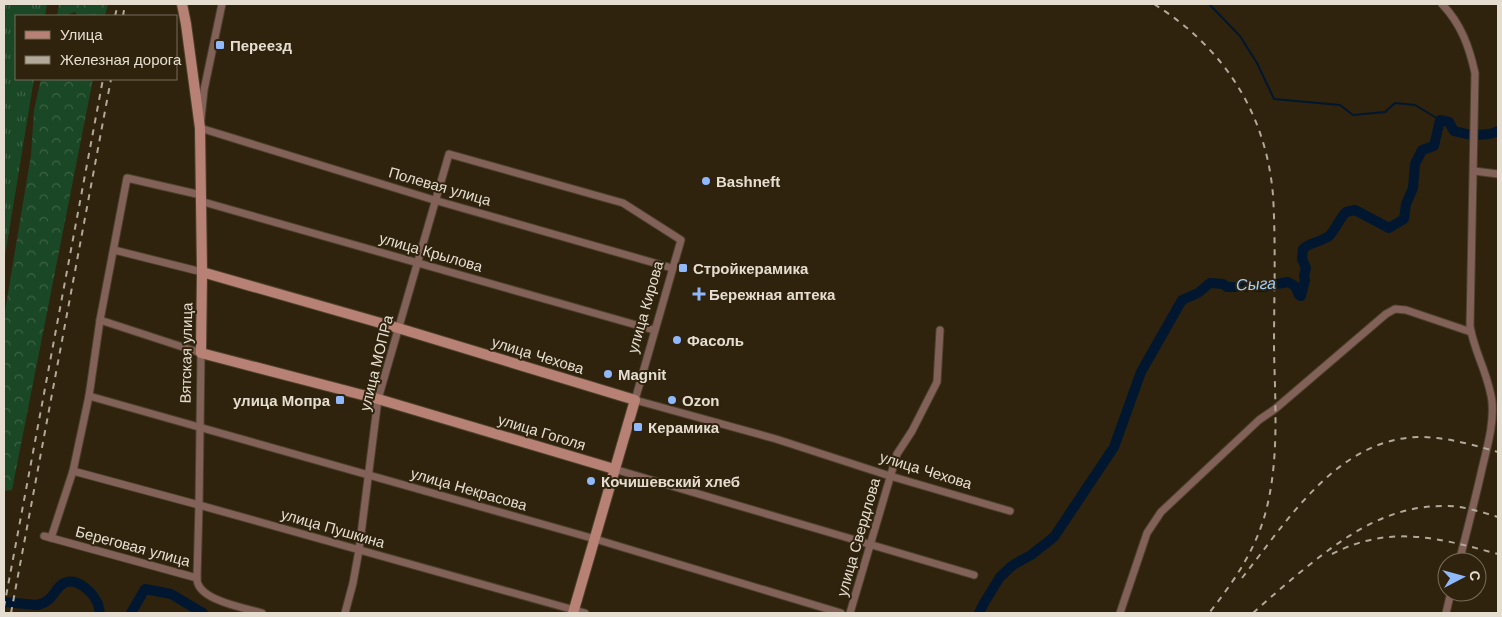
<svg xmlns="http://www.w3.org/2000/svg" width="1502" height="617" font-family="Helvetica,sans-serif">
	<style>
		.grass { fill: url(#grass-tufts) }
		.forest { fill: url(#forest-crowns) }
		.lines { fill: none; stroke-linecap: round; stroke-linejoin: round }
		.stream { stroke: #00172f; stroke-width: 2 }
		.river { stroke: #00172f; stroke-width: 10 }
		.minor-casing { stroke: #4c412c; stroke-width: 9 }
		.secondary-casing { stroke: #4c412c; stroke-width: 12 }
		.minor { stroke: #826158; stroke-width: 7 }
		.secondary { stroke: #b78275; stroke-width: 10 }
		.rail { stroke: #b3a99a; stroke-width: 2; stroke-dasharray: 6 6; stroke-linecap: butt }
		.poi-dot { fill: #8fb8fd; stroke: #2f230d; stroke-width: 2 }
		.labels { text-anchor: middle; dominant-baseline: central; stroke-width: 4; stroke-linejoin: round; paint-order: stroke }
		.poi-label { font-size: 15px; font-weight: bold; fill: #e5ddd0; stroke: #2f230d; text-anchor: start }
		.street-label { font-size: 15px; fill: #e5ddd0; stroke: #2f230d }
		.water-label { font-size: 16px; font-style: italic; fill: #a1cffb; stroke: #2f230d }
	</style>
	<defs>
		<pattern id="grass-tufts" width="24" height="20" patternUnits="userSpaceOnUse" patternTransform="scale(1.25)"><rect width="24" height="20" fill="#1a4826"/><path d="M3 7l-1-3M5 7V3M7 7l1-3M15 17l-1-3M17 17v-4M19 17l1-3" fill="none" stroke="#3b6244"/></pattern>
		<pattern id="forest-crowns" width="20" height="18" patternUnits="userSpaceOnUse" patternTransform="scale(1.25)"><rect width="20" height="18" fill="#1a4826"/><path d="M2 6a3 3 0 1 1 6 0M12 15a3 3 0 1 1 6 0" fill="none" stroke="#3b6244"/></pattern>
	</defs>
	<rect width="100%" height="100%" fill="#2f230d"/>
	<path class="grass" d="M4 4H47L45 16H16V79H34L4 262Z"/>
	<g class="forest">
		<path d="M59 4H108L105 16H78L75 12 64 16H57Z"/>
		<path d="M41 79H93L12 490 4 491V317L31 155 34 110Z"/>
	</g>
	<g class="lines">
		<path class="stream" d="M1209 4 1240 36 1257 63 1274 99 1340 105 1353 115 1385 112 1395 103 1415 105 1440 120"/>
		<g class="river">
			<path d="M4 602 37 605C55 601 53 589 64 583 77 577 92 592 97 602 99 605 99 610 100 613"/>
			<path d="M131 613 145 589 171 594 203 613"/>
			<path d="M979 613 984 603 1000 577 1013 565 1031 555 1054 537 1114 447 1141 372 1182 300 1198 293 1210 283 1223 284 1227 287H1262L1288 282 1295 286 1299 295 1301 296 1305 280 1304 276 1306 268 1302 259 1303 249C1308 243 1321 242 1329 236 1336 229 1339 219 1346 212L1355 210 1389 228 1404 219 1406 204 1413 188 1415 164 1422 150 1434 146 1440 120 1449 122 1454 131C1467 135 1486 137 1498 131"/>
		</g>
		<defs>
			<g id="minor">
				<path d="M222 4 204 90 200 128 434 200 672 268"/>
				<path d="M1442 4C1461 24 1469 46 1475 73L1470 326C1474 352 1489 375 1492 402 1494 425 1487 447 1482 469 1475 500 1467 531 1459 562"/>
				<path d="M1474 171 1498 174"/>
				<path d="M200 201 654 330"/>
				<path d="M114 250 202 272"/>
				<path d="M100 320 201 353 199 505 197 578"/>
				<path d="M89 396 595 539 841 613"/>
				<path d="M614 469 974 575"/>
				<path d="M73 471 199 505 585 613"/>
				<path d="M44 536 197 578C196 600 245 608 262 613"/>
				<path d="M51 538 73 471 89 396 100 320 127 178 201 195"/>
				<path d="M345 613 353 583 359 550 378 399 449 154 623 203 681 240 635 400 776 439 890 476 1010 511"/>
				<path d="M850 613 897 454 912 431 937 382 940 330"/>
				<path d="M1120 613 1147 533 1161 512 1259 420 1275 409 1386 314 1395 309 1406 310 1471 332"/>
				<path d="M1446 613 1451 592"/>
			</g>
			<g id="secondary">
				<path d="M182 4 186 24 200 128 202 272 201 353 378 399 614 469"/>
				<path d="M202 272 398 328 635 400 573 613"/>
			</g>
		</defs>
		<use href="#minor" class="minor-casing"/>
		<use href="#secondary" class="secondary-casing"/>
		<use href="#minor" class="minor"/>
		<use href="#secondary" class="secondary"/>
		<g class="rail">
			<path d="M1154 4C1224 48 1266 113 1273 195 1276 246 1274 297 1274 348 1275 404 1280 464 1264 518 1253 554 1232 584 1209 613"/>
			<path d="M115 16 118 4"/>
			<path d="M123 16 125 4"/>
			<path d="M1332 554C1390 524 1439 538 1498 554"/>
			<path d="M1242 578C1288 520 1338 438 1420 437 1447 437 1473 445 1498 452"/>
			<path d="M4 607 103 79"/>
			<path d="M11 613 111 79"/>
			<path d="M1253 613C1271 597 1289 581 1308 566 1349 533 1391 505 1446 506 1464 506 1481 512 1498 517"/>
		</g>
	</g>
	<g class="poi-dot">
		<rect x="215" y="40" width="10" height="10" rx="2.5"/>
		<circle cx="706" cy="181" r="5"/>
		<rect x="678" y="263" width="10" height="10" rx="2.5"/>
		<path d="M696.5 286.5h5v5h5v5h-5v5h-5v-5h-5v-5h5z"/>
		<circle cx="677" cy="340" r="5"/>
		<circle cx="608" cy="374" r="5"/>
		<rect x="335" y="395" width="10" height="10" rx="2.5"/>
		<circle cx="672" cy="400" r="5"/>
		<rect x="633" y="422" width="10" height="10" rx="2.5"/>
		<circle cx="591" cy="481" r="5"/>
	</g>
	<g class="labels">
		<g class="poi-label">
			<text x="230" y="45">Переезд</text>
			<text x="716" y="181">Bashneft</text>
			<text x="693" y="268">Стройкерамика</text>
			<text x="709" y="294">Бережная аптека</text>
			<text x="687" y="340">Фасоль</text>
			<text x="618" y="374">Magnit</text>
			<text x="330" y="400" text-anchor="end">улица Мопра</text>
			<text x="682" y="400">Ozon</text>
			<text x="648" y="427">Керамика</text>
			<text x="601" y="481">Кочишевский хлеб</text>
		</g>
		<g class="street-label">
			<text transform="translate(440 186) rotate(16)">Полевая улица</text>
			<text transform="translate(431 252) rotate(16)">улица Крылова</text>
			<text transform="translate(645 307) rotate(-74)">улица Кирова</text>
			<text transform="translate(186 353) rotate(-89)">Вятская улица</text>
			<text transform="translate(538 355) rotate(17)">улица Чехова</text>
			<text transform="translate(376 363) rotate(-76)">улица МОПРа</text>
			<text transform="translate(542 432) rotate(17)">улица Гоголя</text>
			<text transform="translate(926 470) rotate(17)">улица Чехова</text>
			<text transform="translate(469 489) rotate(16)">улица Некрасова</text>
			<text transform="translate(333 528) rotate(16)">улица Пушкина</text>
			<text transform="translate(858 537) rotate(-74)">улица Свердлова</text>
			<text transform="translate(133 546) rotate(15)">Береговая улица</text>
		</g>
		<g class="water-label">
			<text transform="translate(1256 284) rotate(-3)">Сыга</text>
		</g>
	</g>
	<rect width="1502" height="617" fill="none" stroke="#e5ddd0" stroke-width="10"/>
	<rect x="15" y="15" width="162" height="65" fill="#2f230d" stroke="#786d5b"/>
	<rect x="25" y="31" width="25" height="8" fill="#b78275" stroke="#786d5b"/>
	<text x="60" y="40" font-size="15" fill="#e5ddd0">Улица</text>
	<rect x="25" y="56" width="25" height="8" fill="#b3a99a" stroke="#786d5b"/>
	<text x="60" y="65" font-size="15" fill="#e5ddd0">Железная дорога</text>
	<g transform="translate(1462 577) rotate(84)"><circle r="24" fill="#2f230d" stroke="#786d5b"/>
	<path d="M0-4L9 19L0 12L-9 19Z" fill="#8fb8fd"/>
	<text y="-8" font-size="14" font-weight="bold" text-anchor="middle" fill="#e5ddd0">С</text>
	</g>
</svg>
